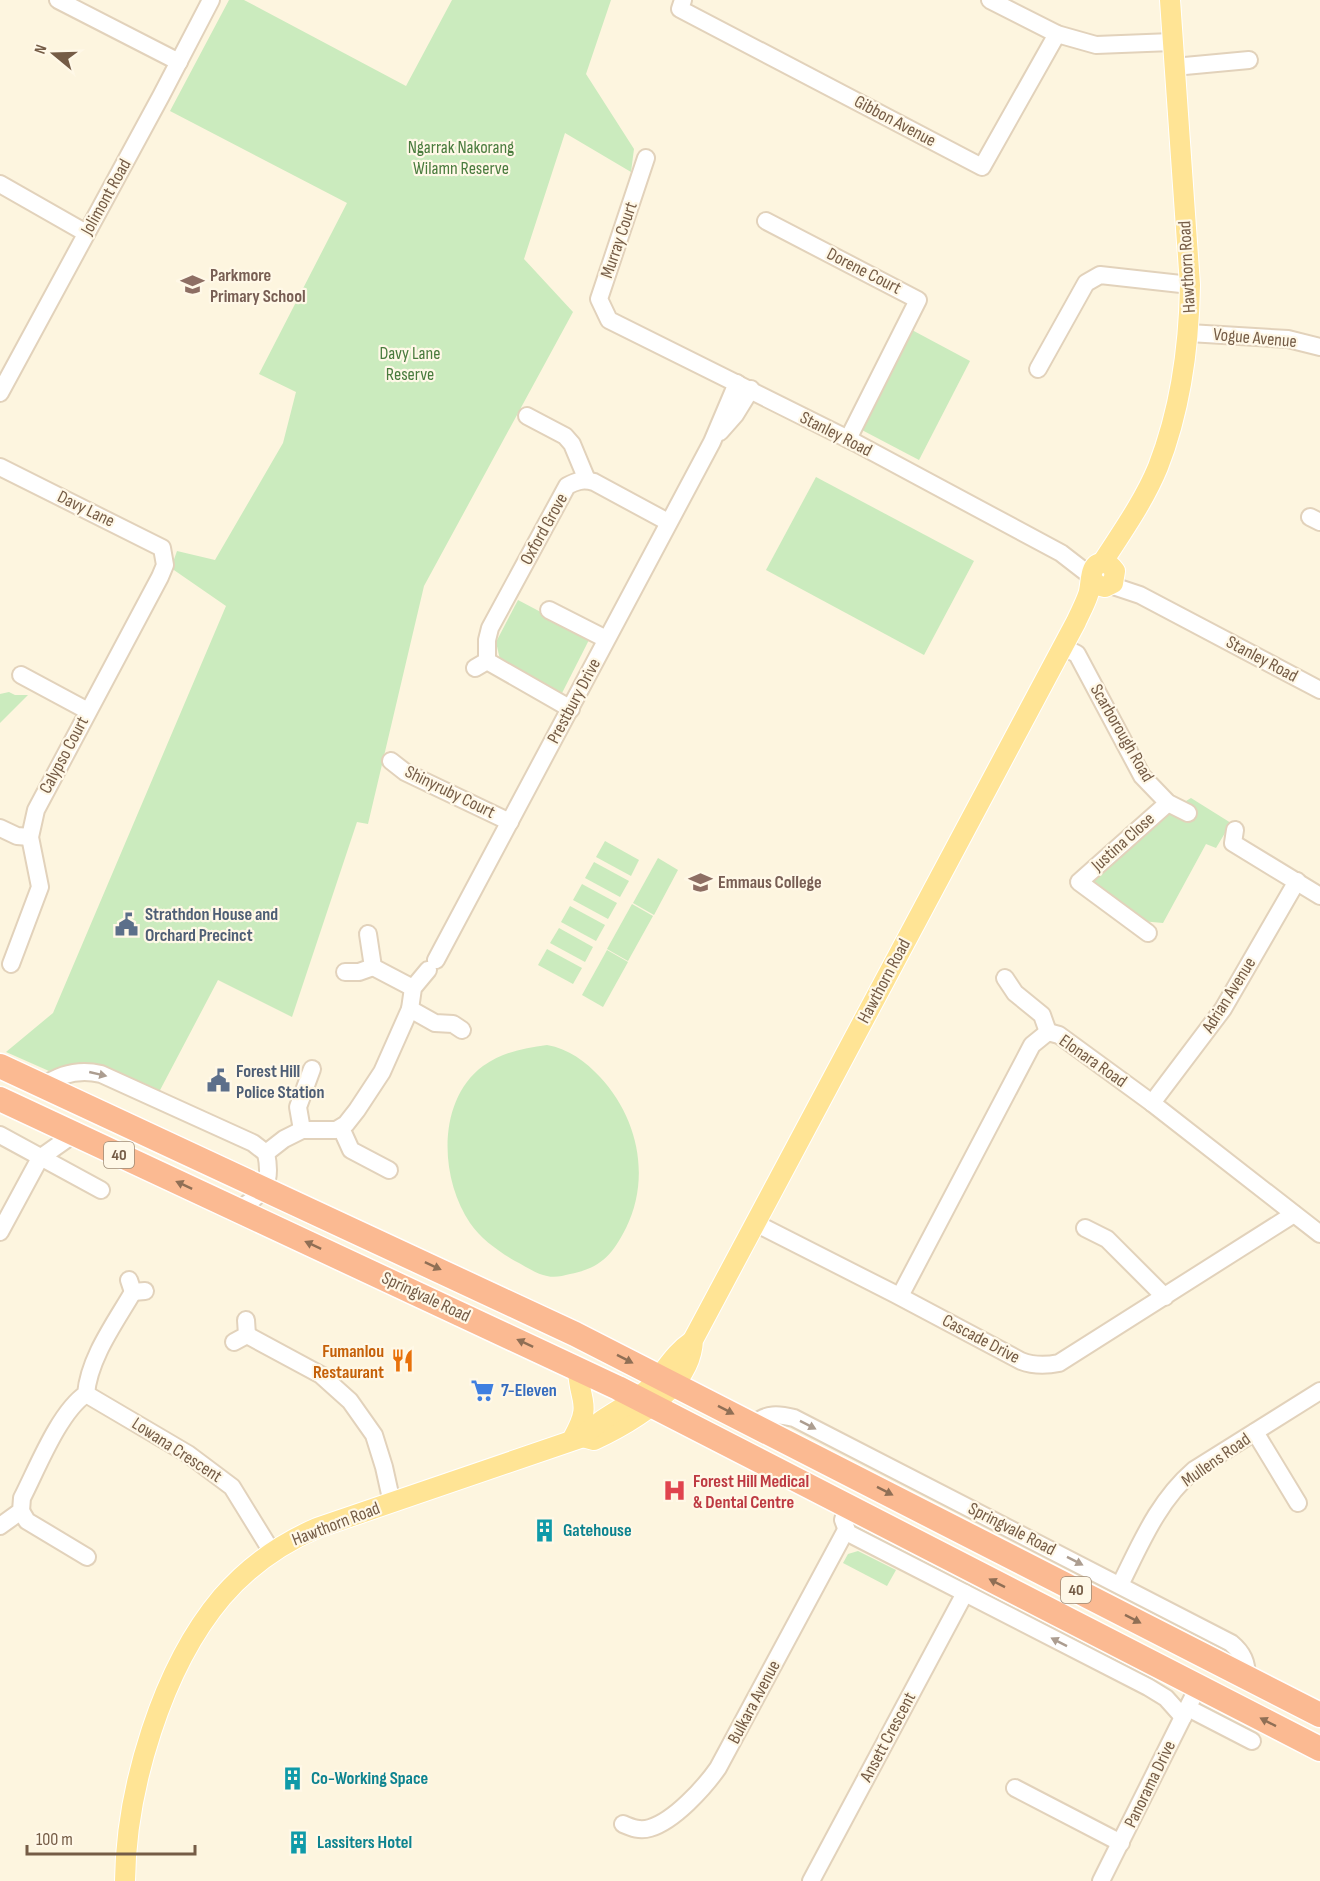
<svg xmlns="http://www.w3.org/2000/svg" width="1320" height="1881" font-family="'Sofia Sans Condensed',sans-serif">
	<style>
		.green { fill: #cbebbe }
		.lines { fill: none; stroke-linecap: round; stroke-linejoin: round }
		.minor-casing { stroke: #e2d2bb; stroke-width: 20 }
		.major-casing { stroke: #fff; stroke-width: 22 }
		.highway-casing { stroke: #fff; stroke-width: 27 }
		.minor { stroke: #fff; stroke-width: 16 }
		.major { stroke: #ffe495; stroke-width: 20 }
		.highway { stroke: #fbba92; stroke-width: 24 }
		.oneway { fill: #ac9d90 }
		.oneway2 { fill: #906f55 }
		.labels { text-anchor: middle; dominant-baseline: central; stroke-width: 4.5; stroke-linejoin: round; paint-order: stroke }
		.shield { fill: #fff8e7; stroke: #9e8b76; stroke-width: 1.5 }
		.shield-label { font-size: 16px; font-weight: bold; fill: #755c46 }
		.street-label { font-size: 18px; fill: #755c46; stroke: #fff8e7 }
		.park-label { font-size: 18px; fill: #497b3d; stroke: #fff8e7 }
		.education-label { font-size: 18px; font-weight: bold; fill: #785e54; stroke: #fff8e7; text-anchor: start }
		.service-label { font-size: 18px; font-weight: bold; fill: #4e5e75; stroke: #fff8e7; text-anchor: start }
		.food-label { font-size: 18px; font-weight: bold; fill: #c56008; stroke: #fff8e7; text-anchor: end }
		.shop-label { font-size: 18px; font-weight: bold; fill: #366cbe; stroke: #fff8e7; text-anchor: start }
		.health-label { font-size: 18px; font-weight: bold; fill: #be3a42; stroke: #fff8e7; text-anchor: start }
		.culture-label { font-size: 18px; font-weight: bold; fill: #0d838f; stroke: #fff8e7; text-anchor: start }
	</style>
	<rect width="100%" height="100%" fill="#fdf5df"/>
	<g class="green">
		<path d="M229 0H244L406 86 452 0H611L586 74 634 149 631 172 565 133 524 259 573 312 424 586 368 824 357 822 292 1017 218 980 158 1094 86 1067 49 1071 6 1052 53 1013 226 606 171 568 177 551 215 560 283 443 296 392 259 374 347 203 170 111Z"/>
		<path d="M912 330 970 361 919 460 860 429Z"/>
		<path d="M816 477 974 561 924 655 766 570Z"/>
		<path d="M518 600 590 638 561 695 501 664 496 642Z"/>
		<path d="M9 692 15 695H28L0 723V694Z"/>
		<path d="M1191 798 1231 823 1216 848 1206 844 1163 923 1141 921 1085 880 1163 815Z"/>
		<path d="M605 841 639 860 631 876 596 857Z"/>
		<path d="M658 858 678 870 654 915 633 903Z"/>
		<path d="M594 862 629 881 620 897 585 878Z"/>
		<path d="M582 884 617 903 608 919 573 900Z"/>
		<path d="M632 904 653 916 628 961 607 949Z"/>
		<path d="M570 906 605 925 596 941 561 922Z"/>
		<path d="M559 928 593 947 585 962 550 943Z"/>
		<path d="M547 949 582 968 573 984 538 965Z"/>
		<path d="M607 950 628 962 603 1007 582 995Z"/>
		<path d="M547 1045C569 1049 585 1061 600 1077 638 1118 651 1177 626 1228 612 1256 600 1268 570 1274 562 1276 555 1278 547 1276 536 1274 525 1266 515 1261 498 1251 481 1239 470 1223 440 1179 436 1101 483 1066 503 1052 524 1048 547 1045Z"/>
		<path d="M858 1551 896 1570 887 1586 843 1563 848 1554Z"/>
	</g>
	<g class="lines">
		<defs>
			<g id="minor">
				<path d="M58 0 179 62"/>
				<path d="M683 0 680 9 982 167 1057 34"/>
				<path d="M990 0 1057 34 1096 45 1172 42"/>
				<path d="M1174 67 1249 60"/>
				<path d="M646 158 599 299 609 320 856 443 1061 553 1092 577"/>
				<path d="M0 184 86 233"/>
				<path d="M766 221 918 300 848 439"/>
				<path d="M1189 333 1288 339 1320 347"/>
				<path d="M1038 369 1086 283 1100 275 1190 285"/>
				<path d="M0 393 161 96 211 0"/>
				<path d="M527 416 565 436 572 444 587 480"/>
				<path d="M720 432 735 415 751 389"/>
				<path d="M0 467 162 548 165 565 160 577 36 810 30 837 40 887 11 964"/>
				<path d="M1310 517 1320 522"/>
				<path d="M1110 585 1140 595 1320 690"/>
				<path d="M549 610 606 639"/>
				<path d="M1063 647 1077 654 1142 776 1168 803 1188 813"/>
				<path d="M487 661 571 709"/>
				<path d="M475 668 487 661V640L490 628 567 486C576 481 583 479 594 482L668 522"/>
				<path d="M21 675 88 711"/>
				<path d="M391 761 405 772 510 822"/>
				<path d="M0 828 17 836 30 837"/>
				<path d="M1235 830 1233 843 1320 896"/>
				<path d="M1148 933 1079 882 1168 803"/>
				<path d="M368 934 373 967 413 988"/>
				<path d="M436 960 712 442 737 383"/>
				<path d="M345 972H359L373 967"/>
				<path d="M1005 978 1015 993 1042 1015 1048 1032"/>
				<path d="M410 1009 435 1023 453 1024 462 1030"/>
				<path d="M43 1086C60 1074 80 1069 101 1074L253 1143 266 1153"/>
				<path d="M1152 1103 1223 1009 1297 881"/>
				<path d="M341 1128 351 1150 389 1170"/>
				<path d="M302 1130 298 1107 312 1069"/>
				<path d="M0 1135 101 1190"/>
				<path d="M266 1153 284 1139 302 1130H336L346 1124 357 1110 382 1072 410 1009 413 988 428 970"/>
				<path d="M238 1210C263 1193 273 1186 266 1153"/>
				<path d="M755 1223 895 1294 1021 1361C1034 1366 1045 1366 1059 1363L1294 1214"/>
				<path d="M1085 1228 1107 1239 1165 1297"/>
				<path d="M0 1232 40 1158 74 1134"/>
				<path d="M129 1280 133 1292 145 1291"/>
				<path d="M900 1296 1032 1045 1048 1032 1059 1035 1152 1103 1320 1234"/>
				<path d="M247 1335 321 1375 350 1401 374 1435 384 1467 392 1503"/>
				<path d="M234 1342 247 1335 246 1320"/>
				<path d="M86 1394 188 1454 232 1487 272 1552"/>
				<path d="M754 1424C767 1413 778 1414 794 1418L1231 1643C1243 1653 1247 1662 1247 1678"/>
				<path d="M1255 1432 1298 1503"/>
				<path d="M847 1506 843 1520 848 1533 1148 1687 1166 1698 1183 1717"/>
				<path d="M21 1511 27 1521 87 1557"/>
				<path d="M0 1526 21 1511 22 1498C37 1469 59 1412 86 1394 89 1358 115 1323 133 1292"/>
				<path d="M1120 1585C1141 1543 1158 1501 1194 1470L1320 1391"/>
				<path d="M1188 1708 1252 1741"/>
				<path d="M1015 1788 1121 1843"/>
				<path d="M623 1824C632 1828 640 1831 650 1828 674 1821 704 1788 718 1768L846 1530"/>
				<path d="M811 1881 965 1593"/>
				<path d="M1101 1881 1198 1687"/>
			</g>
			<g id="major">
				<path d="M1102 563C1122 532 1144 501 1158 467 1181 408 1189 348 1190 285L1170 0"/>
				<path d="M583 1437 594 1440C632 1422 691 1388 693 1340L1076 622C1080 613 1085 604 1088 595 1092 585 1088 563 1103 563 1109 563 1112 567 1115 571L1113 583 1105 587 1097 585 1092 579"/>
				<path d="M573 1438C593 1402 579 1403 578 1369"/>
				<path d="M125 1881C126 1789 162 1668 222 1597 248 1567 280 1544 317 1528L583 1437C600 1417 627 1408 647 1390 663 1375 673 1354 691 1342"/>
			</g>
			<g id="highway">
				<path d="M0 1066 575 1334 1320 1715"/>
				<path d="M0 1099 618 1388 1320 1749"/>
			</g>
		</defs>
		<use href="#minor" class="minor-casing"/>
		<use href="#major" class="major-casing"/>
		<use href="#highway" class="highway-casing"/>
		<use href="#minor" class="minor"/>
		<use href="#major" class="major"/>
		<use href="#highway" class="highway"/>
	</g>
	<defs><path id="oneway-solid" d="M-6-.8H1V-3.2L6.5 0L1 3.2V.8H-6Z" transform="scale(1.5)"/></defs>
	<g class="oneway">
		<use href="#oneway-solid" transform="translate(98 1074) rotate(13)"/>
		<use href="#oneway-solid" transform="translate(808 1425) rotate(27)"/>
		<use href="#oneway-solid" transform="translate(1075 1561) rotate(27)"/>
		<use href="#oneway-solid" transform="translate(1059 1642) rotate(-153)"/>
	</g>
	<g class="oneway2">
		<use href="#oneway-solid" transform="translate(184 1185) rotate(-155)"/>
		<use href="#oneway-solid" transform="translate(313 1245) rotate(-155)"/>
		<use href="#oneway-solid" transform="translate(433 1266) rotate(25)"/>
		<use href="#oneway-solid" transform="translate(525 1343) rotate(-155)"/>
		<use href="#oneway-solid" transform="translate(625 1359) rotate(27)"/>
		<use href="#oneway-solid" transform="translate(726 1410) rotate(27)"/>
		<use href="#oneway-solid" transform="translate(885 1491) rotate(27)"/>
		<use href="#oneway-solid" transform="translate(997 1583) rotate(-153)"/>
		<use href="#oneway-solid" transform="translate(1133 1619) rotate(27)"/>
		<use href="#oneway-solid" transform="translate(1268 1722) rotate(-153)"/>
	</g>
	<defs>
		<symbol id="school-bare" viewBox="-9 -9 18 18"><path d="M0-5L7-2L0 1L-7-2ZM-4 1L0 2.5L4 1V4Q0 6-4 4Z" fill="#8d6e63" stroke="#fff8e7" stroke-width="2.5" paint-order="stroke"/></symbol>
		<symbol id="civic-bare" viewBox="-9 -9 18 18"><path d="M-.6-6.5H3V-4.5H.6V-3L4-1V1h2V6H-6V1h2V-1L-.6-3ZM-1.2 2.5V6h2.4V2.5Z" fill="#5c6f8a" stroke="#fff8e7" stroke-width="2.5" paint-order="stroke"/></symbol>
		<symbol id="restaurant-bare" viewBox="-9 -9 18 18"><path d="M-5-6h1v4h1v-4h1v4h1v-4h1v5L-1.5 .5V6h-2V.5L-5-1ZM5-6V6H3V1.5H1.5Q1.5-4 5-6Z" fill="#e8710a" stroke="#fff8e7" stroke-width="2.5" paint-order="stroke"/></symbol>
		<symbol id="supermarket-bare" viewBox="-9 -9 18 18"><path d="M-6-5.5h2.5l.6 2H6L4.5 2H-2.5L-4.4-4H-6ZM-1.5 3.2a1.3 1.3 0 1 0 .1 0ZM3 3.2a1.3 1.3 0 1 0 .1 0Z" fill="#3f7fe0" stroke="#fff8e7" stroke-width="2.5" paint-order="stroke"/></symbol>
		<symbol id="hospital-bare" viewBox="-9 -9 18 18"><path d="M-5-5h3v3.5h4V-5h3V5h-3V1.5h-4V5h-3Z" fill="#e0444e" stroke="#fff8e7" stroke-width="2.5" paint-order="stroke"/></symbol>
		<symbol id="building-bare" viewBox="-9 -9 18 18"><path d="M-4-6H4V6H1V3H-1V6H-4ZM-2.5-4.3h1.7v1.8h-1.7ZM.8-4.3h1.7v1.8H.8ZM-2.5-1h1.7V.8h-1.7ZM.8-1h1.7V.8H.8Z" fill="#0f9aa8" stroke="#fff8e7" stroke-width="2.5" paint-order="stroke"/></symbol>
	</defs>
	<g fill-rule="evenodd">
		<use href="#school-bare" x="176" y="268" width="33" height="33"/>
		<use href="#school-bare" x="684" y="866" width="33" height="33"/>
		<use href="#civic-bare" x="110" y="908" width="33" height="33"/>
		<use href="#civic-bare" x="202" y="1064" width="33" height="33"/>
		<use href="#restaurant-bare" x="386" y="1344" width="33" height="33"/>
		<use href="#supermarket-bare" x="466" y="1374" width="33" height="33"/>
		<use href="#hospital-bare" x="658" y="1474" width="33" height="33"/>
		<use href="#building-bare" x="528" y="1514" width="33" height="33"/>
		<use href="#building-bare" x="276" y="1762" width="33" height="33"/>
		<use href="#building-bare" x="282" y="1826" width="33" height="33"/>
	</g>
	<g class="labels">
		<g class="shield">
			<rect x="104" y="1142" width="30" height="26" rx="4.5"/>
			<rect x="1061" y="1577" width="30" height="26" rx="4.5"/>
		</g>
		<g class="shield-label">
			<text x="119" y="1155">40</text>
			<text x="1076" y="1590">40</text>
		</g>
		<g class="street-label">
			<text transform="translate(895 121) rotate(28)">Gibbon Avenue</text>
			<text transform="translate(106 197) rotate(-61)">Jolimont Road</text>
			<text transform="translate(619 240) rotate(-71)">Murray Court</text>
			<text transform="translate(1187 267) rotate(-93)">Hawthorn Road</text>
			<text transform="translate(864 271) rotate(27)">Dorene Court</text>
			<text transform="translate(1255 338) rotate(5)">Vogue Avenue</text>
			<text transform="translate(836 434) rotate(27)">Stanley Road</text>
			<text transform="translate(86 509) rotate(26)">Davy Lane</text>
			<text transform="translate(544 529) rotate(-61)">Oxford Grove</text>
			<text transform="translate(1262 659) rotate(28)">Stanley Road</text>
			<text transform="translate(574 701) rotate(-62)">Prestbury Drive</text>
			<text transform="translate(1122 733) rotate(60)">Scarborough Road</text>
			<text transform="translate(64 755) rotate(-62)">Calypso Court</text>
			<text transform="translate(450 792) rotate(26)">Shinyruby Court</text>
			<text transform="translate(1123 842) rotate(-42)">Justina Close</text>
			<text transform="translate(884 981) rotate(-62)">Hawthorn Road</text>
			<text transform="translate(1229 995) rotate(-58)">Adrian Avenue</text>
			<text transform="translate(1093 1061) rotate(35)">Elonara Road</text>
			<text transform="translate(426 1297) rotate(25)">Springvale Road</text>
			<text transform="translate(981 1339) rotate(28)">Cascade Drive</text>
			<text transform="translate(177 1450) rotate(33)">Lowana Crescent</text>
			<text transform="translate(1216 1460) rotate(-35)">Mullens Road</text>
			<text transform="translate(336 1524) rotate(-21)">Hawthorn Road</text>
			<text transform="translate(1012 1529) rotate(27)">Springvale Road</text>
			<text transform="translate(754 1702) rotate(-62)">Bulkara Avenue</text>
			<text transform="translate(888 1737) rotate(-62)">Ansett Crescent</text>
			<text transform="translate(1150 1784) rotate(-64)">Panorama Drive</text>
		</g>
		<g class="park-label">
			<text x="461" y="147">Ngarrak Nakorang<tspan x="461" dy="21">Wilamn Reserve</tspan></text>
			<text x="410" y="353">Davy Lane<tspan x="410" dy="21">Reserve</tspan></text>
		</g>
		<g class="education-label">
			<text x="210" y="275">Parkmore<tspan x="210" dy="21">Primary School</tspan></text>
			<text x="718" y="882">Emmaus College</text>
		</g>
		<g class="service-label">
			<text x="145" y="914">Strathdon House and<tspan x="145" dy="21">Orchard Precinct</tspan></text>
			<text x="236" y="1071">Forest Hill<tspan x="236" dy="21">Police Station</tspan></text>
		</g>
		<g class="food-label">
			<text x="384" y="1351">Fumanlou<tspan x="384" dy="21">Restaurant</tspan></text>
		</g>
		<g class="shop-label">
			<text x="501" y="1390">7-Eleven</text>
		</g>
		<g class="health-label">
			<text x="693" y="1481">Forest Hill Medical<tspan x="693" dy="21">&amp; Dental Centre</tspan></text>
		</g>
		<g class="culture-label">
			<text x="563" y="1530">Gatehouse</text>
			<text x="311" y="1778">Co-Working Space</text>
			<text x="317" y="1842">Lassiters Hotel</text>
		</g>
	</g>
	<g transform="translate(54 54) rotate(289)" stroke="#fff8e7" stroke-width="4.5" paint-order="stroke">
	<path d="M0-4.5L10 22L0 15L-10 22Z" fill="#755c46"/>
	<text y="-9" font-size="16" font-weight="bold" text-anchor="middle" fill="#755c46">N</text>
	</g>
	<path d="M27 1845v9h168v-9" fill="none" stroke="#755c46" stroke-width="3"/>
	<text x="36" y="1845" font-size="18" fill="#755c46" stroke="#fff8e7" stroke-width="4.5" paint-order="stroke">100 m</text>
</svg>
